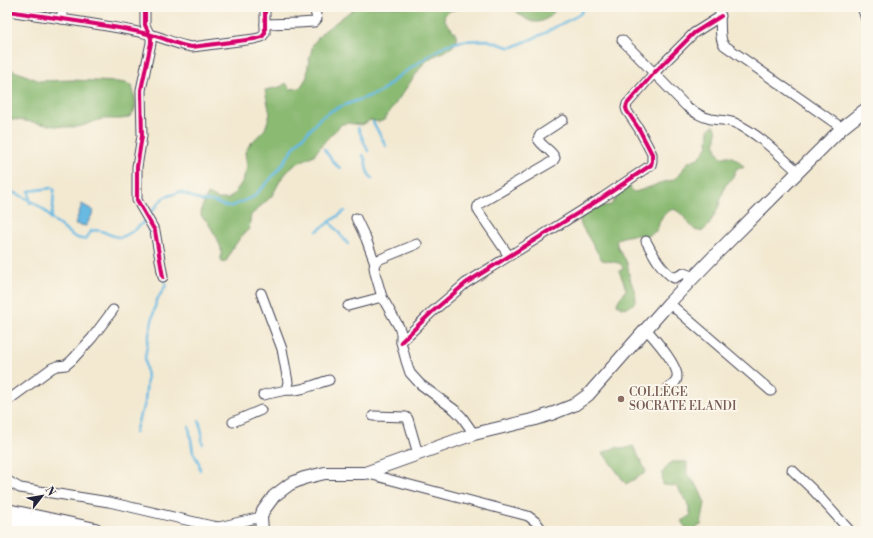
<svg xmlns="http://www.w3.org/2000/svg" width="873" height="538" font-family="'Libre Bodoni',serif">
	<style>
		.forest { fill: #8bba73; stroke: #566e57 }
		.water { fill: #67bae3; stroke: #446e8f }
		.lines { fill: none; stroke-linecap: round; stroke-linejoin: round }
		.stream { stroke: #67bae3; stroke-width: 2.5 }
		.street-casing { stroke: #414052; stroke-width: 11 }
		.secondary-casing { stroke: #414052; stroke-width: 14 }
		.highway-casing { stroke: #414052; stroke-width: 18 }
		.street { stroke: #fff; stroke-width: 9 }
		.secondary { stroke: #fff; stroke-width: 12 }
		.highway { stroke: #fff; stroke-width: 16 }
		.cycleway-casing { stroke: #fbf7ec; stroke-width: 6 }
		.cycleway { stroke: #d6006c; stroke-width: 4 }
		.education-dot { fill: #8d6e63; stroke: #fbf7ec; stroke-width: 1.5 }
		.labels { text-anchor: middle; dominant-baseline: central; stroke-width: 3.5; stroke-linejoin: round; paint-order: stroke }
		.education-label { font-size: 12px; fill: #785e54; stroke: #fbf7ec; text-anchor: start }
	</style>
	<rect width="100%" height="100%" fill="#fbf7ec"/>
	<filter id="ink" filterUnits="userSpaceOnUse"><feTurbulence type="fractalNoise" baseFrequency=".025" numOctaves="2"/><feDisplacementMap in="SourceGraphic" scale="8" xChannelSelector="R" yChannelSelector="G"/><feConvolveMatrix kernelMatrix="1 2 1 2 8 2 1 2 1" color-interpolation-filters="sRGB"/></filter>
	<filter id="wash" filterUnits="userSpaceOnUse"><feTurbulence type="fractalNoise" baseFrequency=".012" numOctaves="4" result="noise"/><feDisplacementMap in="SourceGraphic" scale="16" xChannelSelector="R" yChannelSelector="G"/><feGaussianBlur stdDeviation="0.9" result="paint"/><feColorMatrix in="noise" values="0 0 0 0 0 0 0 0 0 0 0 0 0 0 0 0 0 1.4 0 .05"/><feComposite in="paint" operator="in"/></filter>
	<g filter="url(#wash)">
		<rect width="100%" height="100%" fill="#f3e9d1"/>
		<g class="forest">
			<path d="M358 7H478C470 8 450 7 445 15 440 23 464 33 455 44 450 50 437 54 430 58 428 60 425 62 423 64L384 120 379 122 370 120 364 124 361 125 348 123 342 124 325 141 314 155 296 164 288 171 281 179 272 196 251 215 249 229 240 238 231 251 227 260 223 263 221 261V248L217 238 207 221 202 217 201 214 202 207 208 194 218 199H228L233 195 243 181 247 167 245 152 250 144 265 129 270 114 265 90 280 87 286 83 290 89 300 88 307 77 308 65 313 44 323 32 348 13Z"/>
			<path d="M512 7H556C554 13 551 16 546 19 533 28 520 15 512 7Z"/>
			<path d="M7 68 40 81 71 80 118 82 126 83 132 86C134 94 138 106 133 113 128 122 113 118 104 119 94 120 84 127 74 127 51 128 30 120 7 119Z"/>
			<path d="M712 126H715C720 134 711 143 719 154 720 155 720 156 721 157 724 158 725 156 728 156 733 156 741 163 744 167L743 168H737L732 178 725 186 718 208 709 225 704 230 698 231 695 230C687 223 683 212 673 209 669 211 663 214 661 219 657 226 660 230 651 234 646 237 641 235 636 235 629 235 623 237 617 239 615 247 622 253 625 259 629 265 628 272 630 278 632 286 636 292 636 300 633 307 623 311 617 304 619 297 623 296 626 290L625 285 619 271 623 269V267L619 263 602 260 581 225 580 221 581 216 588 211 597 207 611 205 627 184 629 185 632 191 635 192 653 186 660 183 673 180 679 175 688 162 698 158 703 153 708 145 709 130 710 128Z"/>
			<path d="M633 446 646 471 645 473 626 484 603 453 616 447 623 449Z"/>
			<path d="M671 462H687V474L698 487 705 503 701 525 691 531H688L681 521 691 515 687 502 676 486 663 485 662 473Z"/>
		</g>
		<path class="water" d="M82 204 94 211 86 226 75 224Z"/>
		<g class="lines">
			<g class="stream">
				<path d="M373 122 386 146"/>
				<path d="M358 128 368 151"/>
				<path d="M324 149 334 163 340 168"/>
				<path d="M363 155C369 165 363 169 372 178"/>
				<path d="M7 191C18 193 38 204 46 212 48 214 49 217 52 219 54 222 57 223 59 225 67 231 76 241 86 239L91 231C103 228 108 236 119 237 125 238 142 225 145 220"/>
				<path d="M30 203 29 191 51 188"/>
				<path d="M148 216 163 198 165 197 180 192 202 201H212L225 206H232L253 197 267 183 279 169 298 142 311 129 320 118 331 111 342 106 378 93 384 89 399 76 433 53 446 45 463 41 487 40 508 47H513L543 34 557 26 575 17 580 14 585 7"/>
				<path d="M51 219 53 207 54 189"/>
				<path d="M330 222 348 244"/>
				<path d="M148 230 152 236"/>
				<path d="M317 231 345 211"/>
				<path d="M199 420 202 433V442L203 444"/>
				<path d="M189 427 193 452 199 463 200 470"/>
				<path d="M135 433 140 415 144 407 145 402 147 379 145 358 148 340 156 302 166 285 164 279"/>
			</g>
		</g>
	</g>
	<g filter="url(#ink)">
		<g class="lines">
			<defs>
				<g id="street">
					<path d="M145 7V25L151 38V43L141 90 142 136 137 167V200L155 231 163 277"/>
					<path d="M719 7C722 18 718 38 724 45L842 128"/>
					<path d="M862 7 866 19"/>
					<path d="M7 11 15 12C59 19 104 24 148 34 163 37 176 45 192 47L254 39 262 37 265 33V7"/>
					<path d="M62 19V7"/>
					<path d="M265 24 299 23 314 22 317 19 314 7"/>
					<path d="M622 40 686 106C694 112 701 117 711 119 719 120 727 120 735 123 759 134 778 154 798 172"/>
					<path d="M356 218 366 239 375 263"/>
					<path d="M646 241C653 254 661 270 674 278L684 273 694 277"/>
					<path d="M417 244 378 260 375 263 374 267 375 273 382 297 399 327 401 333V342L406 361 410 373 420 384 455 410 462 417 474 434"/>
					<path d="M509 256 479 212C477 209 477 207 479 204L553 161 555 158C552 150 542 147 538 139L540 135 563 120"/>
					<path d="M261 293 282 349 288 382 286 390 263 395"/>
					<path d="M669 303 771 391"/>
					<path d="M348 306 382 297"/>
					<path d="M646 329C654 338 679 366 677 377 677 383 671 386 667 389"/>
					<path d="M401 342 432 312 466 283 602 198 648 167 651 165 652 161V154L639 129 627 111 626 108 627 104 654 73 694 33 721 16"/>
					<path d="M286 390C300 392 315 384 329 380"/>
					<path d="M7 401 52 368 57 366 66 365 72 360 92 338 113 310"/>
					<path d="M373 416 406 417 408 419 418 454"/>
					<path d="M233 422 261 410"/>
					<path d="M792 470 814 491 850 531"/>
					<path d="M365 473 528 516 536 522 543 531"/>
					<path d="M7 480 13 484 20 488 109 502 212 526 219 527 261 517"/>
				</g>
				<path id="secondary" d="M262 531 261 517 263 511 274 496 290 484 304 478 325 473H365L474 434 536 419 554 413 574 405 588 395 669 303 717 253 842 128 866 109"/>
				<g id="highway">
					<path d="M7 512 95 531"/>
					<path d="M7 525 32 531"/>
				</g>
			</defs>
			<use href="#street" class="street-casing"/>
			<use href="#secondary" class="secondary-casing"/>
			<use href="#highway" class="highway-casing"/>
			<use href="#street" class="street"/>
			<use href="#secondary" class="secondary"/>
			<use href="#highway" class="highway"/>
			<defs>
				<g id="cycleway">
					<path d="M145 7V25L151 38V43L141 90 142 136 137 167V200L155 231 163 277"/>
					<path d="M7 11 15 12C59 19 104 24 148 34 163 37 176 45 192 47L254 39 262 37 265 33V7"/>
					<path d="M401 342 432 312 466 283 602 198 648 167 651 165 652 161V154L639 129 627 111 626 108 627 104 654 73 694 33 721 16"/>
				</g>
			</defs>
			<use href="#cycleway" class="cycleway-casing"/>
			<use href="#cycleway" class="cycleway"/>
		</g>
	</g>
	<circle class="education-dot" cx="621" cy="399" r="4"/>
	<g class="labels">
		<g class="education-label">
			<text x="629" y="392">COLLÈGE<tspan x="629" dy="14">SOCRATE ELANDI</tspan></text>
		</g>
	</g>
	<rect width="873" height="538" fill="none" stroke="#fbf7ec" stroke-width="24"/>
	<g transform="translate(42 496) rotate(59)" stroke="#fbf7ec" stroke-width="3" paint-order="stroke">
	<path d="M0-3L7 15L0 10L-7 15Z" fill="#22223b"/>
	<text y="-6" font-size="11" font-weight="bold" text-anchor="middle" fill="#22223b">N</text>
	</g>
</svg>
